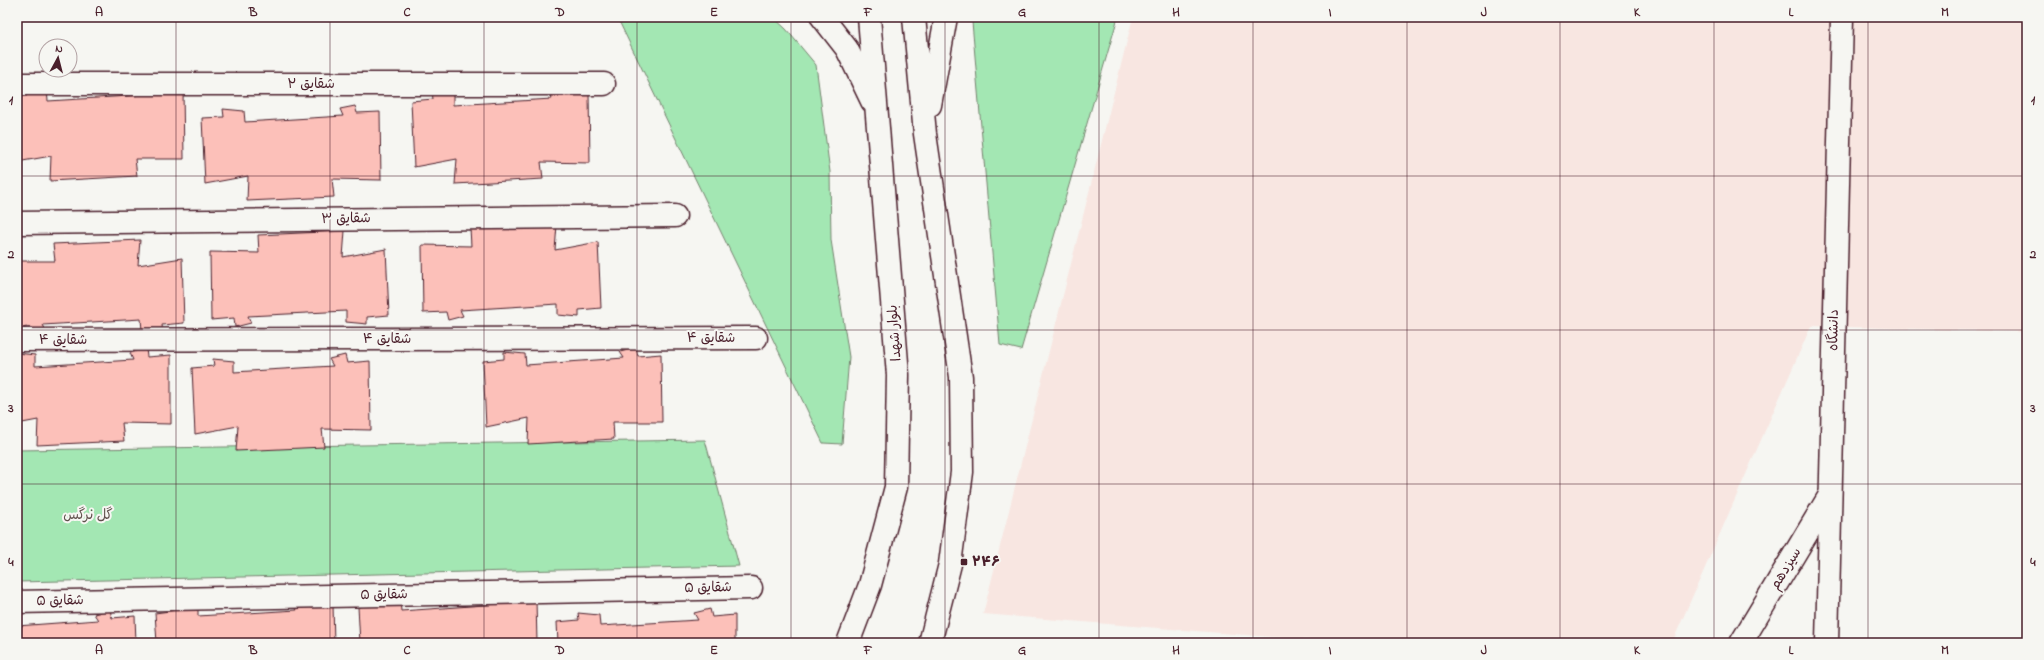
<svg xmlns="http://www.w3.org/2000/svg" width="2044" height="660" font-family="'Indie Flower','Playpen Sans Arabic',sans-serif">
	<style>
		.built { fill: #f8e6e1 }
		.green { fill: #a3e7b3; stroke: #76836f }
		.building { fill: #fcc0b9; stroke: #4a1f2b }
		.lines { fill: none; stroke-linecap: round; stroke-linejoin: round }
		.minor-casing { stroke: #4a1f2b; stroke-width: 25 }
		.minor { stroke: #f6f6f2; stroke-width: 22 }
		.grid { fill: none; stroke: #4a1f2b; stroke-width: 1; stroke-opacity: 0.55 }
		.poi-dot { fill: #4a1f2b; stroke: #f6f6f2; stroke-width: 1.5 }
		.labels { text-anchor: middle; dominant-baseline: central; stroke-width: 4; stroke-linejoin: round; paint-order: stroke }
		.street-label { font-size: 14px; fill: #4a1f2b; stroke: #f6f6f2 }
		.park-label { font-size: 14px; fill: #60514d; stroke: #f6f6f2 }
		.poi-label { font-size: 14px; font-weight: bold; fill: #4a1f2b; stroke: #f6f6f2; text-anchor: start }
		.neatline { fill: none; stroke: #4a1f2b; stroke-width: 1.5 }
		.grid-label { font-size: 13px; text-anchor: middle; font-weight: bold; fill: #4a1f2b }
	</style>
	<rect width="100%" height="100%" fill="#f6f6f2"/>
	<filter id="ink" filterUnits="userSpaceOnUse"><feTurbulence type="fractalNoise" baseFrequency=".025" numOctaves="2"/><feDisplacementMap in="SourceGraphic" scale="8" xChannelSelector="R" yChannelSelector="G"/><feConvolveMatrix kernelMatrix="1 2 1 2 8 2 1 2 1" color-interpolation-filters="sRGB"/></filter>
	<g filter="url(#ink)">
		<path class="built" d="M1133 17H2027V332L1811 326 1672 643H1347L983 614Z"/>
		<g class="green">
			<path d="M617 17H773L786 29 816 65 830 172 831 240 849 357 842 444 823 443Z"/>
			<path d="M973 17H1118L1021 350 1000 345 972 22Z"/>
			<path d="M705 440 739 566 17 582V450Z"/>
		</g>
		<g class="building">
			<path d="M27 88 47 90 48 101 146 95 142 88 183 91 184 159H135L137 176 50 181 51 156 17 162V97L27 96Z"/>
			<path d="M564 88 566 96 589 94 590 163 541 162 543 179 455 184 457 159 414 167 411 101 433 99 432 92 453 94V105L552 99 548 92Z"/>
			<path d="M355 106 357 113 380 112 381 180 332 179 334 197 247 201 248 176 205 184 202 118 224 117 223 109 244 111 245 122 343 116 340 109Z"/>
			<path d="M557 225 555 250 598 242 601 308 579 310V317L558 315V304L460 310 463 316 448 320 446 312 423 313 422 245 471 246 470 228Z"/>
			<path d="M345 231 343 257 386 249 389 315 367 317V324L346 322V311L248 316 251 323 235 327 234 318 211 320 210 252 259 253 258 235Z"/>
			<path d="M140 240 138 265 182 258 184 323 162 325 163 333 142 330 141 319 43 325 47 332 31 335 29 327 17 328V261H55L53 244Z"/>
			<path d="M636 348 638 356 661 354 662 422H613L614 439 528 444 529 418 486 427 483 361 504 359V352L525 354 526 365 624 358 620 352Z"/>
			<path d="M146 349 147 357 171 355V424L122 423 124 441 37 445 38 420 17 424V353L35 355V366L133 360 130 353Z"/>
			<path d="M345 355 347 363 370 361 371 430 322 429 324 447 236 451 238 426 195 434 192 368 214 366 213 359 234 361V372L333 366 329 359Z"/>
			<path d="M495 598 536 600 537 643H360L358 607 380 605 400 600 401 611 499 604Z"/>
			<path d="M309 599 311 608 333 605 334 643H157L155 613 177 610V603L198 605V616L297 610 293 603Z"/>
			<path d="M710 609 712 617 735 615V643H558L557 622 579 620 578 613 599 615 600 626 698 620 694 613Z"/>
			<path d="M110 610 112 618 135 616 136 643H17V626L98 620 94 614Z"/>
		</g>
		<g class="lines">
			<defs>
				<g id="minor">
					<path d="M822 17 847 49 872 101"/>
					<path d="M914 17 925 134 961 377 962 472 950 564 930 643"/>
					<path d="M17 84H604"/>
					<path d="M930 105 946 17"/>
					<path d="M17 223 675 216"/>
					<path d="M17 340 756 338"/>
					<path d="M17 602 751 588"/>
					<path d="M848 643 870 585 896 487 898 375 869 17"/>
					<path d="M1741 643 1830 495"/>
					<path d="M1827 643 1842 17"/>
				</g>
			</defs>
			<use href="#minor" class="minor-casing"/>
			<use href="#minor" class="minor"/>
		</g>
	</g>
	<path class="grid" d="M176 17V643M330 17V643M484 17V643M637 17V643M791 17V643M945 17V643M1099 17V643M1253 17V643M1407 17V643M1560 17V643M1714 17V643M1868 17V643M17 176H2027M17 330H2027M17 484H2027"/>
	<rect class="poi-dot" x="960" y="558" width="8" height="8" rx="2"/>
	<g class="labels">
		<g class="street-label">
			<text x="311" y="84">شقایق ۲</text>
			<text transform="translate(346 219) rotate(-1)">شقایق ۳</text>
			<text transform="translate(1834 330) rotate(-89)">دانشگاه</text>
			<text transform="translate(895 333) rotate(-94)">بلوار شهدا</text>
			<text x="711" y="338">شقایق ۴</text>
			<text x="387" y="339">شقایق ۴</text>
			<text x="63" y="340">شقایق ۴</text>
			<text transform="translate(1786 569) rotate(-59)">سیزدهم</text>
			<text transform="translate(708 588) rotate(-1)">شقایق ۵</text>
			<text transform="translate(384 595) rotate(-1)">شقایق ۵</text>
			<text transform="translate(60 601) rotate(-1)">شقایق ۵</text>
		</g>
		<g class="park-label">
			<text x="88" y="515">گل نرگس</text>
		</g>
		<g class="poi-label">
			<text x="972" y="562">۲۴۶</text>
		</g>
	</g>
	<rect width="2044" height="660" fill="none" stroke="#f6f6f2" stroke-width="44"/>
	<g transform="translate(58 58) rotate(7)"><circle r="19" fill="#f6f6f2" stroke="#b1a0a2"/>
	<path d="M0-3L7 15L0 10L-7 15Z" fill="#4a1f2b"/>
	<text y="-6" font-size="11" font-weight="bold" text-anchor="middle" fill="#4a1f2b">N</text>
	</g>
	<rect x="22" y="22" width="2000" height="616" class="neatline"/>
	<g class="grid-label">
		<text x="99" y="16">A</text>
		<text x="253" y="16">B</text>
		<text x="407" y="16">C</text>
		<text x="560" y="16">D</text>
		<text x="714" y="16">E</text>
		<text x="868" y="16">F</text>
		<text x="1022" y="16">G</text>
		<text x="1176" y="16">H</text>
		<text x="1330" y="16">I</text>
		<text x="1484" y="16">J</text>
		<text x="1637" y="16">K</text>
		<text x="1791" y="16">L</text>
		<text x="1945" y="16">M</text>
		<text x="11" y="104">1</text>
		<text x="2033" y="104">1</text>
		<text x="11" y="258">2</text>
		<text x="2033" y="258">2</text>
		<text x="11" y="412">3</text>
		<text x="2033" y="412">3</text>
		<text x="11" y="566">4</text>
		<text x="2033" y="566">4</text>
		<text x="99" y="654">A</text>
		<text x="253" y="654">B</text>
		<text x="407" y="654">C</text>
		<text x="560" y="654">D</text>
		<text x="714" y="654">E</text>
		<text x="868" y="654">F</text>
		<text x="1022" y="654">G</text>
		<text x="1176" y="654">H</text>
		<text x="1330" y="654">I</text>
		<text x="1484" y="654">J</text>
		<text x="1637" y="654">K</text>
		<text x="1791" y="654">L</text>
		<text x="1945" y="654">M</text>
	</g>
</svg>
